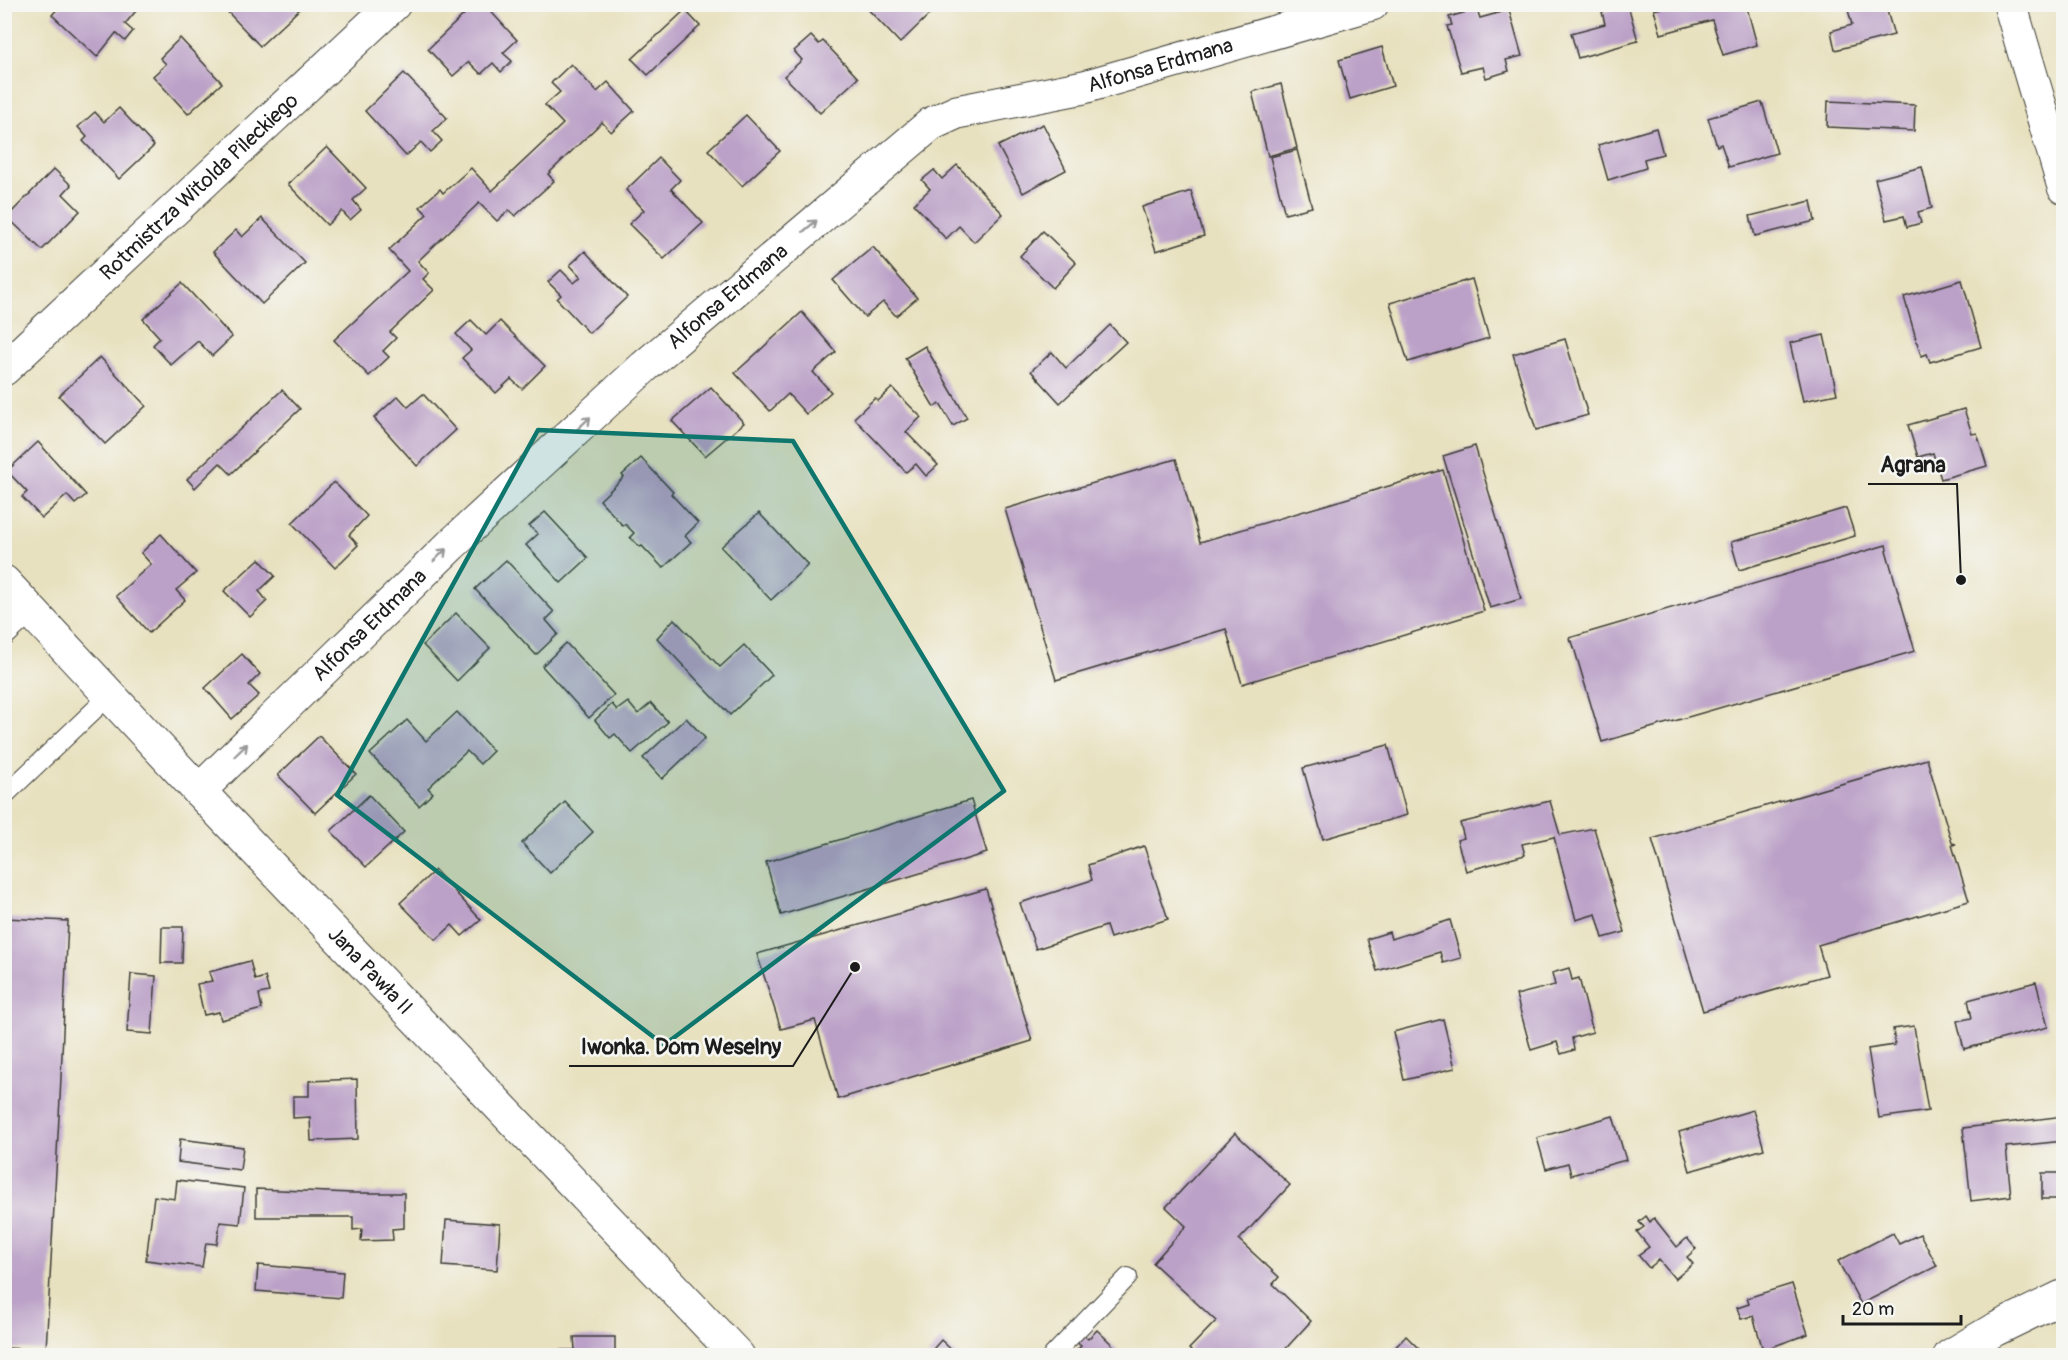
<svg xmlns="http://www.w3.org/2000/svg" width="2068" height="1360" font-family="Pangolin,sans-serif">
	<style>
		.building { fill: #bba1c7 }
		.lines { fill: none; stroke-linecap: round; stroke-linejoin: round }
		.service-casing { stroke: #3b3a34; stroke-width: 20 }
		.minor-casing { stroke: #3b3a34; stroke-width: 35 }
		.tertiary-casing { stroke: #3b3a34; stroke-width: 35 }
		.service { stroke: #fff; stroke-width: 18 }
		.minor { stroke: #fff; stroke-width: 33 }
		.tertiary { stroke: #fff; stroke-width: 33 }
		.oneway { stroke: #999 }
		.marked { fill: #0f766e; fill-opacity: 0.2; stroke: #0f766e; stroke-width: 4.5; stroke-linejoin: round }
		.labels { text-anchor: middle; dominant-baseline: central; stroke-width: 5; stroke-linejoin: round; paint-order: stroke }
		.street-label { font-size: 21px; fill: #1c1c1c; stroke: #f6f6f2 }
		.leader { fill: none; stroke: #1c1c1c; stroke-width: 2 }
		.callout-dot { fill: #1c1c1c; stroke: #f6f6f2; stroke-width: 2 }
		.callout-label { font-size: 22px; text-anchor: middle; font-weight: bold; fill: #1c1c1c; stroke: #f6f6f2; stroke-width: 5; stroke-linejoin: round; paint-order: stroke }
	</style>
	<rect width="100%" height="100%" fill="#f6f6f2"/>
	<filter id="ink" filterUnits="userSpaceOnUse"><feTurbulence type="fractalNoise" baseFrequency=".0167" numOctaves="2"/><feDisplacementMap in="SourceGraphic" scale="12" xChannelSelector="R" yChannelSelector="G"/><feConvolveMatrix kernelMatrix="1 2 1 2 8 2 1 2 1" color-interpolation-filters="sRGB"/></filter>
	<filter id="wash" filterUnits="userSpaceOnUse"><feTurbulence type="fractalNoise" baseFrequency=".008" numOctaves="4" result="noise"/><feDisplacementMap in="SourceGraphic" scale="24" xChannelSelector="R" yChannelSelector="G"/><feGaussianBlur stdDeviation="1.35" result="paint"/><feColorMatrix in="noise" values="0 0 0 0 0 0 0 0 0 0 0 0 0 0 0 0 0 1.4 0 .05"/><feComposite in="paint" operator="in"/></filter>
	<g filter="url(#wash)">
		<rect width="100%" height="100%" fill="#e8e1bf"/>
		<g id="blocks">
			<g class="building">
				<path d="M226 4H305L260 46 223 7Z"/>
				<path d="M475 4H484L517 40 503 53 512 61 501 72 493 63 481 74 469 62 453 76 428 49Z"/>
				<path d="M863 4H940L900 43Z"/>
				<path d="M1675 4H1746L1757 45 1723 55 1712 20 1661 34 1654 10Z"/>
				<path d="M1852 4H1885L1894 35 1835 50 1831 31 1852 25 1847 6Z"/>
				<path d="M61 5H141L125 24 133 31 125 41 116 33 97 57 52 15Z"/>
				<path d="M1628 5 1638 41 1578 58 1571 33 1605 24 1602 12Z"/>
				<path d="M1477 9 1480 18 1509 10 1522 56 1506 60 1509 71 1486 78 1483 67 1461 72 1447 26 1452 25 1449 17Z"/>
				<path d="M685 10 700 26 648 75 632 59Z"/>
				<path d="M811 36 819 44 823 41 858 78 820 113 784 76 802 60 794 51Z"/>
				<path d="M180 38 222 83 188 114 153 76 166 64 160 58Z"/>
				<path d="M1382 47 1393 86 1350 99 1339 60Z"/>
				<path d="M571 64 597 92 608 82 634 111 611 132 602 122 548 174 554 181 515 216 509 210 497 221 479 203 418 261 429 273 423 279 434 290 390 332 396 338 383 351 389 357 369 376 334 340 408 271 389 250 427 214 420 207 440 189 443 193 471 168 492 191 563 124 545 105 560 92 551 83Z"/>
				<path d="M404 73 447 118 433 131 442 141 430 152 421 142 406 156 365 111Z"/>
				<path d="M1281 84 1297 148 1268 156 1252 92Z"/>
				<path d="M1828 101 1915 105 1914 131 1827 127Z"/>
				<path d="M1762 102 1777 153 1729 167 1721 144 1717 146 1708 118Z"/>
				<path d="M119 108 154 146 119 179 83 141 87 137 78 127 95 112 104 122Z"/>
				<path d="M746 115 780 151 742 186 708 150Z"/>
				<path d="M1043 124 1066 170 1023 193 998 146Z"/>
				<path d="M1656 128 1663 154 1644 159 1646 168 1608 180 1598 145Z"/>
				<path d="M327 147 366 188 353 200 361 210 350 220 342 211 327 225 288 184Z"/>
				<path d="M1297 150 1312 207 1285 214 1270 157Z"/>
				<path d="M659 158 680 180 671 189 703 223 664 259 629 224 644 210 626 190Z"/>
				<path d="M957 165 1003 214 974 242 959 226 946 239 914 204 930 189 922 180 934 170 942 179Z"/>
				<path d="M1922 167 1932 208 1918 212 1921 223 1907 227 1904 216 1886 220 1875 179Z"/>
				<path d="M54 169 71 185 63 194 80 211 42 250 7 217Z"/>
				<path d="M1191 191 1204 236 1156 251 1142 207Z"/>
				<path d="M1811 201 1815 221 1755 236 1750 216Z"/>
				<path d="M262 218 305 263 262 304 213 252 236 230 242 237Z"/>
				<path d="M1043 231 1076 263 1053 288 1020 256Z"/>
				<path d="M873 247 917 298 896 316 883 302 865 317 833 280Z"/>
				<path d="M585 251 627 297 589 333 557 299 561 295 548 282 561 270 574 283 581 277 570 265Z"/>
				<path d="M1472 279 1489 338 1408 362 1390 303Z"/>
				<path d="M1962 280 1981 347 1930 362 1927 354 1921 356 1904 297Z"/>
				<path d="M182 283 232 337 212 356 198 341 171 365 153 345 160 338 143 319Z"/>
				<path d="M802 312 836 352 813 372 831 392 806 414 788 394 770 411 735 373Z"/>
				<path d="M471 320 486 335 500 321 545 366 522 389 511 379 496 393 462 358 471 350 456 334Z"/>
				<path d="M1110 325 1126 342 1060 403 1031 371 1052 352 1066 368Z"/>
				<path d="M1824 335 1837 394 1803 401 1790 343Z"/>
				<path d="M1565 339 1588 415 1536 430 1513 354Z"/>
				<path d="M925 346 967 418 953 426 940 404 934 407 905 358Z"/>
				<path d="M100 357 146 406 105 444 59 396Z"/>
				<path d="M711 387 744 423 705 456 672 421Z"/>
				<path d="M892 388 921 417 906 432 938 465 926 476 916 464 906 472 854 418 875 398 878 401Z"/>
				<path d="M282 390 300 409 231 474 220 463 195 488 187 479Z"/>
				<path d="M423 394 456 430 417 466 374 418 398 396 408 407Z"/>
				<path d="M1964 409 1972 434 1977 433 1987 466 1941 479 1933 453 1918 457 1908 425Z"/>
				<path d="M38 442 86 495 75 504 67 495 42 518 22 497 27 492 7 471Z"/>
				<path d="M1475 446 1521 599 1490 608 1443 456Z"/>
				<path d="M641 458 673 492 671 494 698 523 685 536 691 542 663 568 642 546 640 547 630 537 634 533 625 524 623 526 600 500 624 477 622 475Z"/>
				<path d="M1176 459 1200 542 1443 470 1484 611 1242 684 1226 629 1056 680 1005 509Z"/>
				<path d="M334 482 367 516 349 535 358 545 335 568 292 523Z"/>
				<path d="M1846 508 1855 536 1739 570 1731 542Z"/>
				<path d="M545 512 588 558 561 583 526 545 538 534 529 526Z"/>
				<path d="M759 513 808 565 771 600 721 547Z"/>
				<path d="M161 534 196 573 176 590 185 600 149 633 116 596 151 564 141 553Z"/>
				<path d="M1886 545 1887 549 1886 550 1915 651 1602 742 1572 641 1570 642 1569 638Z"/>
				<path d="M259 559 275 576 259 591 267 601 250 617 224 591Z"/>
				<path d="M506 560 554 612 546 620 558 634 536 655 475 589Z"/>
				<path d="M456 613 490 648 457 681 423 645Z"/>
				<path d="M674 619 720 667 744 645 772 675 730 715 657 638Z"/>
				<path d="M566 643 614 695 589 718 542 666Z"/>
				<path d="M242 654 260 674 249 685 259 695 232 719 205 688Z"/>
				<path d="M628 702 638 714 651 703 668 722 632 753 615 734 610 738 595 720 612 704 617 710Z"/>
				<path d="M457 712 493 751 480 764 467 751 428 788 433 793 419 806 370 754 407 720 426 741Z"/>
				<path d="M686 718 705 738 662 779 643 758Z"/>
				<path d="M319 736 356 774 315 813 278 775Z"/>
				<path d="M1388 745 1407 815 1323 839 1303 768Z"/>
				<path d="M1927 759 1952 843 1956 844 1952 845 1969 901 1818 945 1827 975 1703 1011 1652 839Z"/>
				<path d="M369 795 404 832 366 867 331 831Z"/>
				<path d="M971 800 987 853 781 915 766 862Z"/>
				<path d="M1550 801 1560 835 1594 828 1625 932 1603 938 1596 914 1576 920 1554 837 1522 844 1525 855 1466 871 1457 840 1464 838 1460 823Z"/>
				<path d="M565 802 593 832 550 873 522 843Z"/>
				<path d="M1144 846 1168 919 1110 938 1106 926 1036 949 1020 903 1092 880 1088 865Z"/>
				<path d="M435 870 481 920 462 936 452 925 436 940 400 903Z"/>
				<path d="M986 889 1032 1041 838 1099 815 1020 781 1029 757 954Z"/>
				<path d="M4 918 68 921 60 1099 46 1350 4 1348Z"/>
				<path d="M1450 920 1461 958 1443 963 1440 952 1377 971 1367 939 1389 932 1391 939Z"/>
				<path d="M162 927H183L182 963H161Z"/>
				<path d="M250 961 255 980 265 977 269 992 259 994 262 1009 221 1020 219 1012 204 1015 197 984 212 981 209 972Z"/>
				<path d="M1569 968 1572 980 1579 978 1593 1032 1572 1038 1574 1050 1561 1054 1557 1042 1531 1050 1516 995 1555 985 1552 973Z"/>
				<path d="M131 974 156 976 152 1034 127 1032Z"/>
				<path d="M2036 982 2048 1027 1964 1049 1957 1021 1972 1018 1968 1000Z"/>
				<path d="M1443 1019 1455 1068 1404 1080 1393 1032Z"/>
				<path d="M1914 1026 1928 1111 1879 1118 1868 1049 1895 1045 1893 1029Z"/>
				<path d="M357 1079 358 1139 311 1141 310 1117 293 1118V1096H309V1081Z"/>
				<path d="M1753 1110 1764 1149 1690 1171 1679 1132Z"/>
				<path d="M1613 1116 1626 1160 1571 1175 1568 1163 1546 1169 1537 1138Z"/>
				<path d="M2064 1116V1141L2006 1147 2011 1196 1971 1201 1963 1128Z"/>
				<path d="M1235 1133 1290 1185 1239 1240 1279 1277 1273 1284 1311 1321 1279 1356H1196L1189 1349 1216 1321 1153 1263 1186 1226 1166 1207Z"/>
				<path d="M180 1139 243 1147 240 1170 178 1162Z"/>
				<rect x="2042" y="1173" width="22" height="26"/>
				<path d="M177 1180 244 1188 240 1224 220 1222 217 1244 206 1243 202 1267 146 1260 154 1196 175 1199Z"/>
				<path d="M256 1189 352 1193H404V1228L392 1229 393 1240 361 1241 362 1229 353 1230V1217H256Z"/>
				<path d="M1646 1216 1650 1222 1654 1218 1677 1247 1687 1238 1696 1249 1687 1257 1693 1264 1675 1279 1659 1260 1649 1268 1638 1255 1649 1247 1637 1232 1644 1227 1639 1222Z"/>
				<path d="M446 1220 500 1224 497 1270 443 1266Z"/>
				<path d="M1893 1233 1899 1244 1920 1234 1937 1266 1861 1304 1838 1261Z"/>
				<path d="M258 1265 343 1272 341 1298 256 1291Z"/>
				<path d="M1792 1284 1808 1334 1763 1350 1753 1316 1741 1319 1737 1308 1749 1304 1747 1298Z"/>
				<path d="M1097 1330 1124 1356H1072L1081 1346 1074 1340 1081 1333 1088 1339Z"/>
				<path d="M1406 1336 1426 1356H1387Z"/>
				<path d="M574 1337H615V1356H561V1350H575Z"/>
				<path d="M941 1340 958 1356H927Z"/>
			</g>
		</g>
	</g>
	<g filter="url(#ink)">
		<use href="#blocks" fill-opacity="0" stroke="#3b3a34" stroke-width="1.5"/>
		<g class="lines">
			<defs>
				<g id="service">
					<path d="M4 638 32 612"/>
					<path d="M4 796 110 695"/>
					<path d="M1052 1356 1128 1277"/>
				</g>
				<g id="minor">
					<path id="s1" d="M4 369 394 4"/>
					<path id="s2" d="M4 582 199 791 738 1356"/>
					<path id="s3" d="M199 791 451 545 644 367 931 124 957 112 1084 87 1372 4"/>
					<path d="M1950 1356 1994 1330 2064 1296"/>
				</g>
				<path id="tertiary" d="M2010 4 2064 187"/>
			</defs>
			<use href="#service" class="service-casing"/>
			<use href="#minor" class="minor-casing"/>
			<use href="#tertiary" class="tertiary-casing"/>
			<use href="#service" class="service"/>
			<use href="#minor" class="minor"/>
			<use href="#tertiary" class="tertiary"/>
		</g>
		<defs><path id="oneway-shaft" d="M-6 0H5M1.5-3L5.5 0L1.5 3" fill="none" stroke-width="1.6" stroke-linecap="round" stroke-linejoin="round" transform="scale(1.5)"/></defs>
		<g class="oneway">
			<use href="#oneway-shaft" transform="translate(810 226) rotate(-40)"/>
			<use href="#oneway-shaft" transform="translate(584 423) rotate(-43)"/>
			<use href="#oneway-shaft" transform="translate(440 555) rotate(-44)"/>
			<use href="#oneway-shaft" transform="translate(241 750) rotate(-44)"/>
		</g>
	</g>
	<path class="marked" d="M538 430 793 441 1004 791 664 1045 337 795Z"/>
	<g class="labels">
		<g class="street-label">
			<text stroke="none"><textPath href="#s3" startOffset="1228">Alfonsa Erdmana</textPath></text>
			<text stroke="none"><textPath href="#s1" startOffset="267">Rotmistrza Witolda Pileckiego</textPath></text>
			<text stroke="none"><textPath href="#s3" startOffset="724">Alfonsa Erdmana</textPath></text>
			<text stroke="none"><textPath href="#s3" startOffset="238">Alfonsa Erdmana</textPath></text>
			<text stroke="none"><textPath href="#s2" startOffset="534">Jana Pawła II</textPath></text>
		</g>
	</g>
	<path class="leader" d="M1961 580L1957 484H1868M855 967L793 1066H569"/>
	<g class="callout-dot">
		<circle cx="1961" cy="580" r="6"/>
		<circle cx="855" cy="967" r="6"/>
	</g>
	<g class="callout-label">
		<text x="1913" y="472">Agrana</text>
		<text x="681" y="1054">Iwonka. Dom Weselny</text>
	</g>
	<rect width="2068" height="1360" fill="none" stroke="#f6f6f2" stroke-width="24"/>
	<path d="M1843 1315v9h118v-9" fill="none" stroke="#1c1c1c" stroke-width="3"/>
	<text x="1852" y="1315" font-size="18" fill="#1c1c1c" stroke="#f6f6f2" stroke-width="4.5" paint-order="stroke">20 m</text>
</svg>
